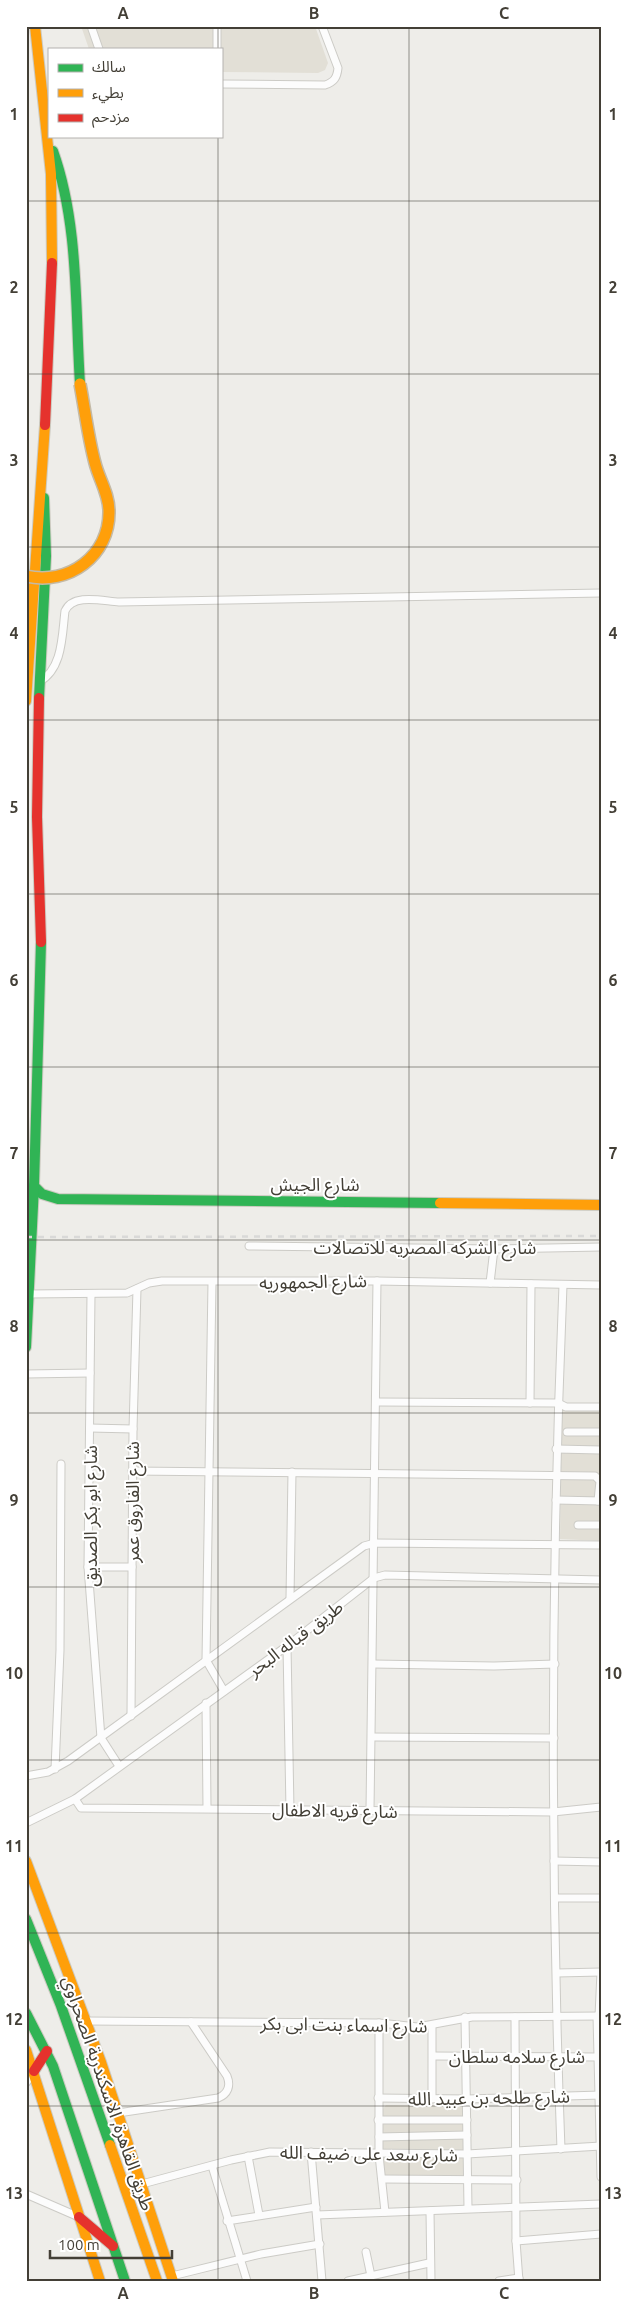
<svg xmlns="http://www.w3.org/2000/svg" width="627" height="2307" font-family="Ubuntu,'Noto Sans Arabic',sans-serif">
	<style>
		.residential { fill: #e2dfd6 }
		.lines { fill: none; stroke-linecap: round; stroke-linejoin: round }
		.street-casing { stroke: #cccbc6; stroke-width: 9 }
		.fast-casing { stroke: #cccac0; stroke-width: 12 }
		.slow-casing { stroke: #cccac0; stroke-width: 12 }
		.jam-casing { stroke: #cccac0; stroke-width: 12 }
		.street { stroke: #fcfcfc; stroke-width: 7 }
		.fast { stroke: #30b455; stroke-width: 10 }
		.slow { stroke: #ff9f0a; stroke-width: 10 }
		.jam { stroke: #e5322d; stroke-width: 10 }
		.rail { stroke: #d9d9d8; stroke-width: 2.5; stroke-dasharray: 6 6; stroke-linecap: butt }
		.slow-bridge-casing { stroke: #c4baa6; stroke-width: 14; stroke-linecap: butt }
		.slow-bridge { stroke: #ff9f0a; stroke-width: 11 }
		.grid { fill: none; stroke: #433f36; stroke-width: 1; stroke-opacity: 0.55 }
		.labels { text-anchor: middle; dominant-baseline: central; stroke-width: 4; stroke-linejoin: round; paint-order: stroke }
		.street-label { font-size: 18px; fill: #433f36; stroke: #fff }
		.neatline { fill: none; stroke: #433f36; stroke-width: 2 }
		.grid-label { font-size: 16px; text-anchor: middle; font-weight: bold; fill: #433f36 }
	</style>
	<rect width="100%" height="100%" fill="#eeede9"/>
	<g class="residential">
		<path d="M81 26H315L328 63 325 70 318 73 221 72V49H89Z"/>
		<path d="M601 1403V1541L560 1539 562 1409 566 1404Z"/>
		<path d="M386 2105 463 2106V2178L385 2177 382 2142 383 2109Z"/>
	</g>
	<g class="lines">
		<defs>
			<g id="street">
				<path d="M91 26 99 49"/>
				<path d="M217 49V26"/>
				<path d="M221 84 325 85C334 82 337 78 338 68L322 26"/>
				<path d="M39 682C63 669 62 635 65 611 73 593 102 601 119 602L601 593"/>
				<path d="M249 1246 494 1249 601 1247"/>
				<path d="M212 1282 206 1660 224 1691"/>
				<path d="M490 1283 494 1249"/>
				<path d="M28 1294 127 1293 149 1283 162 1281H377L601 1285"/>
				<path d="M91 1294 88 1567 101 1738 119 1766"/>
				<path d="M26 1374 90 1373"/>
				<path d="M377 1402 558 1403 566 1407H601"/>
				<path d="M530 1403 531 1284"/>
				<path d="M90 1428 133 1429"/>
				<path d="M567 1432H601"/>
				<path d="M556 1449 601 1450"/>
				<path d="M132 1471 595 1476 600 1481 598 1501"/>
				<path d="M556 1500 601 1501"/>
				<path d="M578 1525H601"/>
				<path d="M88 1567H132"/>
				<path d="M290 1598 292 1472"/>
				<path d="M287 1646 290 1810"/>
				<path d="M373 1664 494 1666 555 1664"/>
				<path d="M206 1703 207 1808"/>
				<path d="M131 1716 133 1429 137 1289"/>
				<path d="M372 1737 554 1738"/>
				<path d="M55 1769 60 1650 61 1464"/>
				<path d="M26 1776 48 1772 68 1761 364 1546 375 1543 601 1545"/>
				<path d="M75 1799 81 1808 553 1812 601 1807"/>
				<path d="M370 1810 377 1281"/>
				<path d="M26 1823 75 1799 287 1646 374 1578 385 1575 601 1580"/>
				<path d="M554 1861 601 1862"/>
				<path d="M555 1898H601"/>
				<path d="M557 1973 601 1972"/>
				<path d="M597 2016 601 2177"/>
				<path d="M599 2016 601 1972"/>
				<path d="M465 2017 468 2208"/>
				<path d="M515 2017 516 2241 519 2281"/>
				<path d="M86 2021 379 2023 418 2027 472 2017 601 2016"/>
				<path d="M379 2023V2155L385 2212"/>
				<path d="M432 2026V2099"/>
				<path d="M433 2056 601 2057"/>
				<path d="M26 2083 34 2072"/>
				<path d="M378 2098 467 2099 601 2095"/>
				<path d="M118 2113 218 2098C228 2094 231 2086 227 2076L191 2022"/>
				<path d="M378 2120H467"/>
				<path d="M379 2137 467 2135"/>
				<path d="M561 2149C550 1861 551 1572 563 1285"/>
				<path d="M311 2152 322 2281"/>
				<path d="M248 2156 259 2215"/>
				<path d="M212 2166 247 2281"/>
				<path d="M382 2179 517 2180"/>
				<path d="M142 2184 231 2160 270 2152 467 2154 601 2146"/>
				<path d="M26 2194 79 2217"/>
				<path d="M430 2211 431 2281"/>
				<path d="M317 2215 601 2204"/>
				<path d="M227 2221 316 2207"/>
				<path d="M516 2241 601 2234"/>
				<path d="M366 2252 371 2276"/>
				<path d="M172 2276 261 2254 320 2244"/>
				<path d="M348 2281 429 2263"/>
				<path d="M499 2281 519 2278"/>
			</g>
			<g id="fast">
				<path d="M53 151C79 224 75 307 80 384"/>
				<path d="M39 698 46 556 44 498"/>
				<path d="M34 1186 42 1194 58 1199 440 1203"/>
				<path d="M26 1347 34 1186 41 942"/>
				<path d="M26 1919 61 2006 110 2145"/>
				<path d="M26 2013 53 2066 125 2281"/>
			</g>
			<g id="slow">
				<path d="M35 26 51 174 52 263"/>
				<path d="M26 701 45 425"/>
				<path d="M440 1203 601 1205"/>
				<path d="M26 1861 101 2062 173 2281"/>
				<path d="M26 2050 100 2281"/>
				<path d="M110 2145 157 2281"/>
			</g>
			<g id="jam">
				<path d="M45 425 52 263"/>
				<path d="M39 698 37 817 41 942"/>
				<path d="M34 2071 47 2051"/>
				<path d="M79 2217 113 2246"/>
			</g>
		</defs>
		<use href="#street" class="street-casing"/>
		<use href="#fast" class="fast-casing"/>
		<use href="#slow" class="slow-casing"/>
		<use href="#jam" class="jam-casing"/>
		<use href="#street" class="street"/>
		<use href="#fast" class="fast"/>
		<use href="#slow" class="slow"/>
		<use href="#jam" class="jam"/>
		<path class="rail" d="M26 1237 601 1236"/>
		<defs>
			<path id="slow-bridge" d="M26 576C68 586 110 556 109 511 109 494 99 479 95 463 88 437 85 410 80 384"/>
		</defs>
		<use href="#slow-bridge" class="slow-bridge-casing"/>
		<use href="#slow-bridge" class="slow-bridge"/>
	</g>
	<path class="grid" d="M218 26V49M409 26V2281M218 136V2281M26 201H601M26 374H601M26 547H601M26 720H601M26 894H601M26 1067H601M26 1240H601M26 1413H601M26 1587H601M26 1760H601M26 1933H601M26 2106H601"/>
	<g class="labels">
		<g class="street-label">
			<text x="315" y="1184">شارع الجيش</text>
			<text x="425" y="1247">شارع الشركه المصريه للاتصالات</text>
			<text transform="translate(313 1281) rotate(-1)">شارع الجمهوريه</text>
			<text transform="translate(132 1502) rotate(-90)">شارع الفاروق عمر</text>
			<text transform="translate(90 1516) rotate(-90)">شارع ابو بكر الصديق</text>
			<text transform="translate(295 1638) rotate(-37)">طريق قباله البحر</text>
			<text transform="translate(335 1810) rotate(1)">شارع قريه الاطفال</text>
			<text transform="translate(344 2024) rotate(1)">شارع اسماء بنت ابى بكر</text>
			<text x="517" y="2056">شارع سلامه سلطان</text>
			<text transform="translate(109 2093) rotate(71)">طريق القاهرة, الاسكندرية الصحراوي</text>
			<text transform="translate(489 2097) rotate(-1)">شارع طلحه بن عبيد الله</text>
			<text transform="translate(369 2153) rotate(1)">شارع سعد على ضيف الله</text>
		</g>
	</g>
	<rect width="627" height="2307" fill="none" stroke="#ffffff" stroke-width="55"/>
	<rect x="48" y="48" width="175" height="90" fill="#ffffff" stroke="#b4b2af"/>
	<rect x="58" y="64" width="25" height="8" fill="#30b455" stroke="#b4b2af"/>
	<text x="92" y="72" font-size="15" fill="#433f36">سالك</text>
	<rect x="58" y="89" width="25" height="8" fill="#ff9f0a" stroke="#b4b2af"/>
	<text x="92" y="98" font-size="15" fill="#433f36">بطيء</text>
	<rect x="58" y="114" width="25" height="8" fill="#e5322d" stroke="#b4b2af"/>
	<text x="92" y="122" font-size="15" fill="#433f36">مزدحم</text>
	<path d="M50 2250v8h122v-8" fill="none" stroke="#433f36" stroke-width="2.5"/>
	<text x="58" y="2250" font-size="15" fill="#433f36" stroke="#ffffff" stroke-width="4" paint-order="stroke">100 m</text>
	<rect x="28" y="28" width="572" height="2252" class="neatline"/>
	<g class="grid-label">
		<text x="123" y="19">A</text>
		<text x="314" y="19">B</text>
		<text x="504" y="19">C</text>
		<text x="14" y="120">1</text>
		<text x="613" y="120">1</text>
		<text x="14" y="293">2</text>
		<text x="613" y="293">2</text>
		<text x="14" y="466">3</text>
		<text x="613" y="466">3</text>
		<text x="14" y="639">4</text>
		<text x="613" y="639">4</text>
		<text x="14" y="813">5</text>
		<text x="613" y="813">5</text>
		<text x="14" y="986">6</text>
		<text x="613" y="986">6</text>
		<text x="14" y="1159">7</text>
		<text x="613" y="1159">7</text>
		<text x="14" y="1332">8</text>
		<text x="613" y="1332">8</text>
		<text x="14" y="1506">9</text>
		<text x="613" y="1506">9</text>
		<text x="14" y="1679">10</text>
		<text x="613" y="1679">10</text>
		<text x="14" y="1852">11</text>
		<text x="613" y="1852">11</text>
		<text x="14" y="2025">12</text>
		<text x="613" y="2025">12</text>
		<text x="14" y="2199">13</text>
		<text x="613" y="2199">13</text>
		<text x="123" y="2299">A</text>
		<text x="314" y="2299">B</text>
		<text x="504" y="2299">C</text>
	</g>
</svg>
